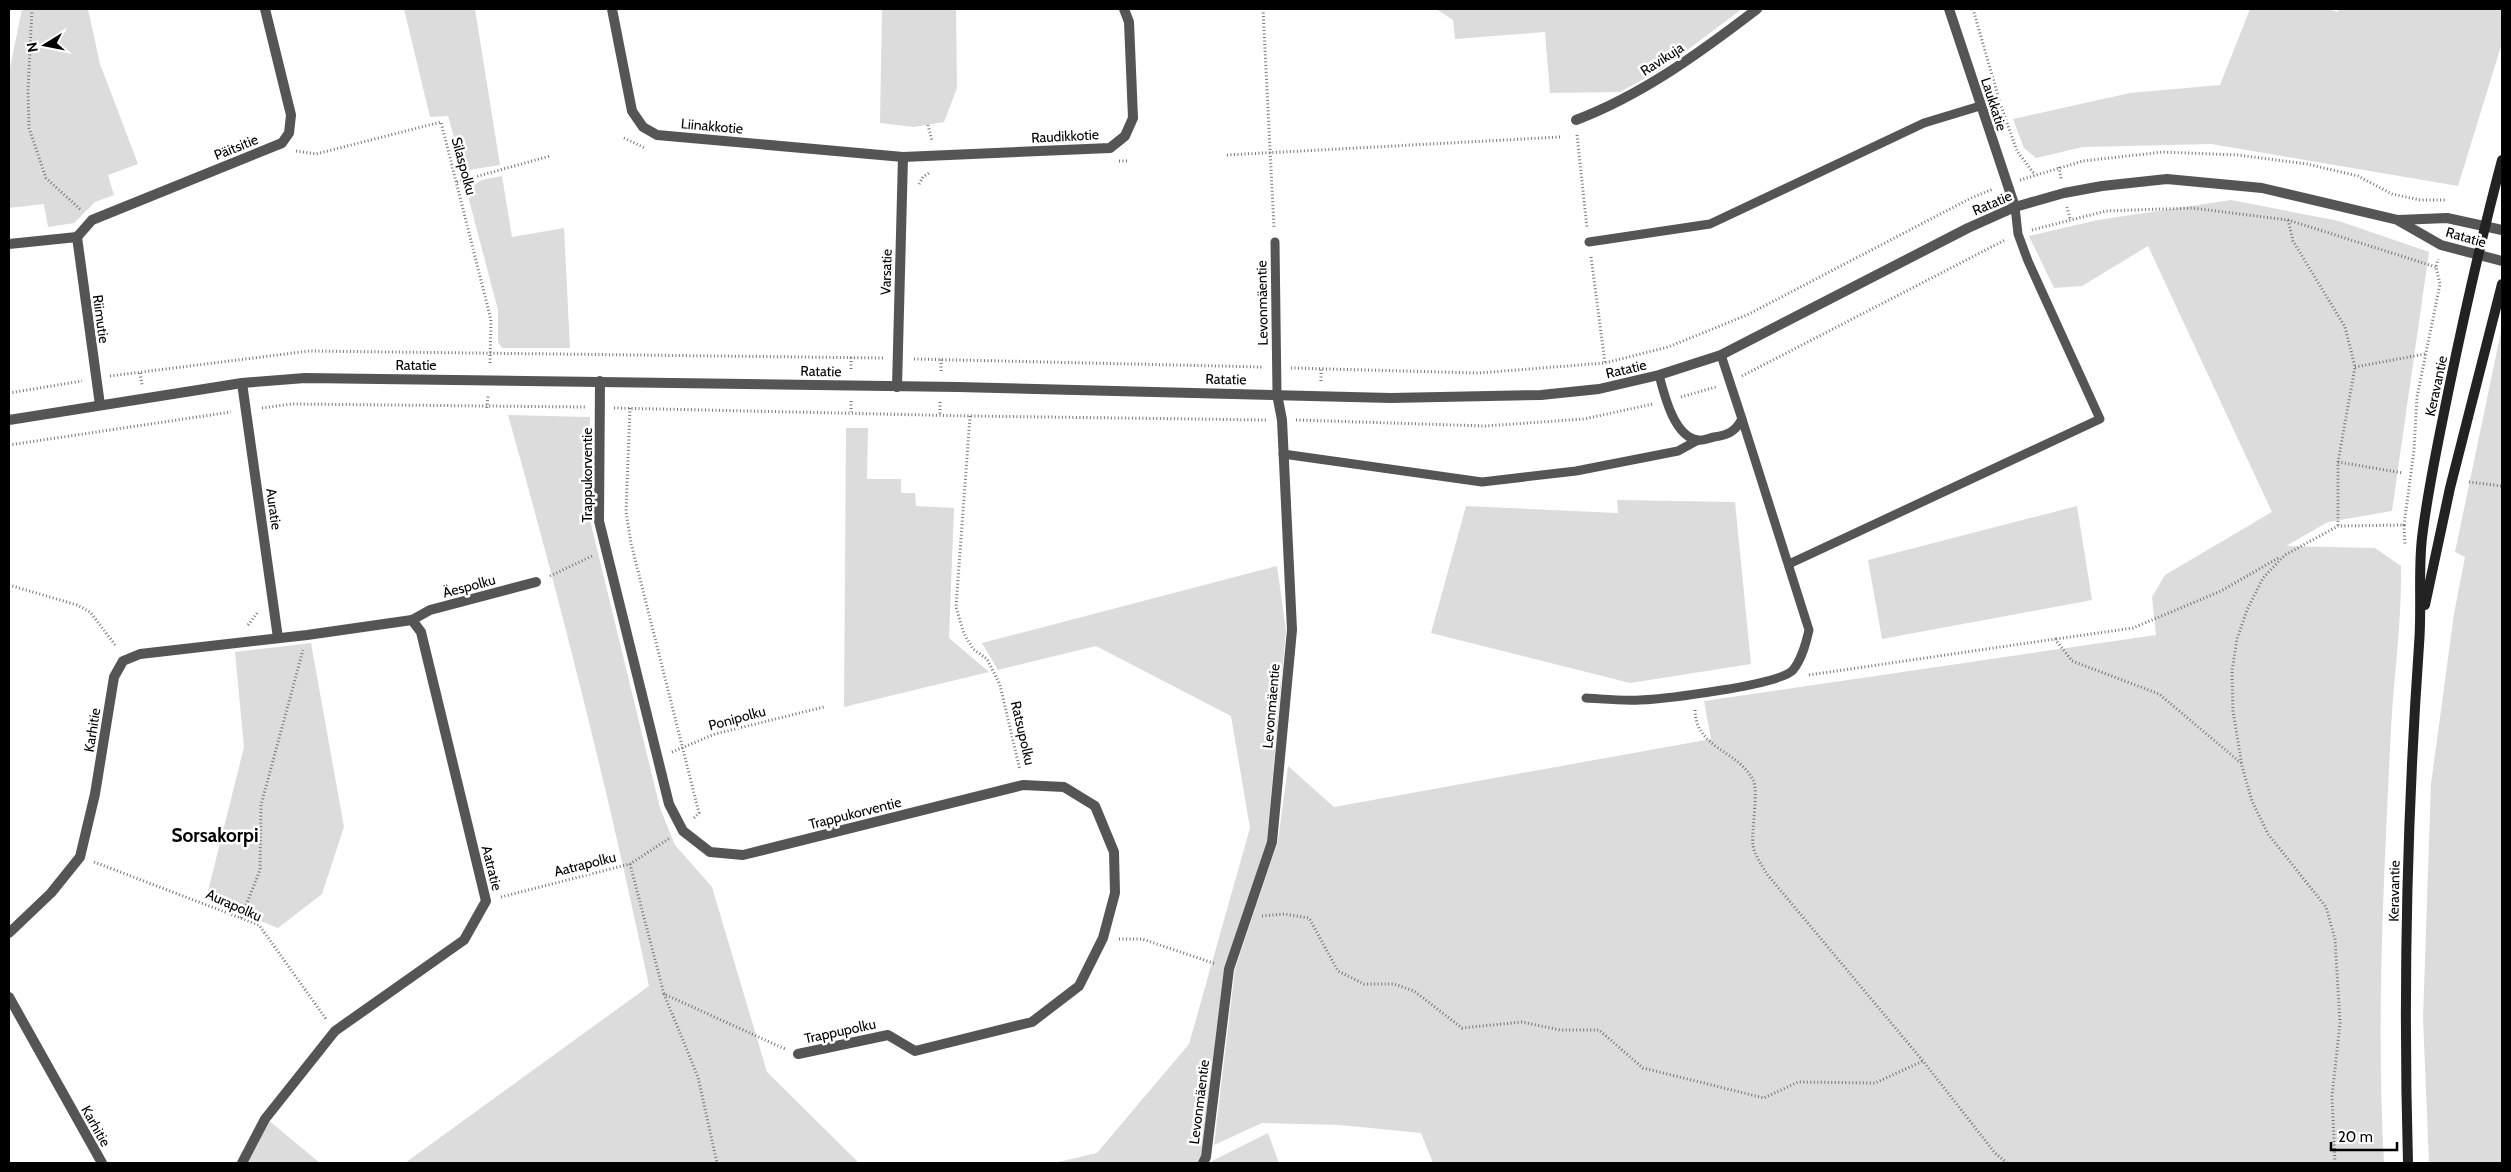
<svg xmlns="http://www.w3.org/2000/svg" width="2511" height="1172" font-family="Cabin,sans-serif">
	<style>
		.green { fill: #dcdcdc }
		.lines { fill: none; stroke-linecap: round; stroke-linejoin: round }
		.path { stroke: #777; stroke-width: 3; stroke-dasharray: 1 2.5; stroke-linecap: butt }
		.service { stroke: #555; stroke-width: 9 }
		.minor { stroke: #555; stroke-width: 10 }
		.tertiary { stroke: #555; stroke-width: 10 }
		.secondary { stroke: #222; stroke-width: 10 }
		.labels { text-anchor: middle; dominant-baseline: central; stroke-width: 5; stroke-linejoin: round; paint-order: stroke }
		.street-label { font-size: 14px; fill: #000; stroke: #fff }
		.district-label { font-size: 19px; font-weight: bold; fill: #000; stroke: #fff }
	</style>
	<rect width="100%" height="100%" fill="#fff"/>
	<g class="green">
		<path d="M22 9H88L100 64 138 164 108 175 114 195 95 202 74 223 48 227 44 204 9 208V73Z"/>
		<path d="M404 9H475L500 165 469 170 461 163 448 116 430 117Z"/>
		<path d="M882 9H956L957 88 944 122 914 127 880 123Z"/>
		<path d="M1436 9H1742L1662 69 1620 92 1550 93 1545 32 1455 39 1453 20Z"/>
		<path d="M2250 9H2328L2338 12 2339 9H2502V43L2458 186 2211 144 2083 147 2036 158 2024 148 2013 119 2130 93 2220 85Z"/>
		<path d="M502 176 512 237 564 228 570 348H502L498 342V310L469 200C472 178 483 180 502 176Z"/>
		<path d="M2231 200 2339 221 2429 252 2392 511 2328 522 2286 546 2375 548 2401 566C2402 621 2394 674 2391 729 2384 873 2376 1019 2384 1163H1433L1421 1133 1340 1125 1262 1123 1214 1145 1235 969 1278 841 1288 766 1334 807 1711 739 1704 701 2156 635 2152 597 2165 575 2272 512 2148 246 2082 286 2054 288 2029 236 2098 220Z"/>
		<path d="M2502 327V1163H2429L2423 1018 2431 784 2454 614 2465 557 2455 552Z"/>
		<path d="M508 415 590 417 589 516 660 808 675 845 712 887 767 1072 859 1163H405L649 986C609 794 561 603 508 415Z"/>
		<path d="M846 428H868L867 479H901V493H915L916 506 954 508 949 638 989 672 844 707Z"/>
		<path d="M1617 500 1735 502 1751 664 1630 683 1431 633 1466 506 1618 513Z"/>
		<path d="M2077 506 2092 600 1882 639 1868 560Z"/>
		<path d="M1277 566 1286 631 1267 840 1224 970 1201 1157 1205 1163H1054L1097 1153 1189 1044 1250 828 1231 716 1096 646 998 670 982 643Z"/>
		<path d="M311 643 344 827 322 894 278 928 206 899 244 747 235 652Z"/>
		<path d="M267 1119 320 1163H244Z"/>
		<path d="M1268 1133 1279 1163H1212V1161Z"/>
	</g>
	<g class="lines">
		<g class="path">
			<path d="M32 9 28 91 29 128 46 178 81 210"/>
			<path d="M1263 9 1274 228"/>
			<path d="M1973 9 2001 106 2017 151 2035 175"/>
			<path d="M928 125 932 141"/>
			<path d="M1577 135 1587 228"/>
			<path d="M624 138 645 148"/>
			<path d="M296 151 316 154 441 122 491 320 490 365"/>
			<path d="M1227 155 1560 137"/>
			<path d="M1119 161H1128"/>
			<path d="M2059 167 2061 179"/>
			<path d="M2020 180 2083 161 2163 152 2238 155 2307 164 2358 176 2392 194 2420 200H2446"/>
			<path d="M457 182 550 156"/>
			<path d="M919 184 923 177 929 173"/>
			<path d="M2067 207 2070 219"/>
			<path d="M2288 220 2293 241 2345 327 2355 367 2338 462V526"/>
			<path d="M2032 230 2106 211 2192 208 2288 220 2436 267"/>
			<path d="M1591 257 1605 363"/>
			<path d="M914 359 1262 367"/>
			<path d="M2355 367 2425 354"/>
			<path d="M1291 368 1478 373 1605 363 1668 347 1747 315 1971 198 1993 189"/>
			<path d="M851 369V357"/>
			<path d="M941 371V359"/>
			<path d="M140 373 142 385"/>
			<path d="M110 376 309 351 883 358"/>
			<path d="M1742 376 2005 240"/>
			<path d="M1321 381V369"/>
			<path d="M9 393 82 381"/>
			<path d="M1681 397 1716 387"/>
			<path d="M851 401V412"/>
			<path d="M940 402V415"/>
			<path d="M262 408 292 404 585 407"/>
			<path d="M487 408 488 396"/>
			<path d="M614 408 970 416 1267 420"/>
			<path d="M630 408 626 512 631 543 699 813 694 818"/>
			<path d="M970 416 956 607 964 634 973 649 987 659 1000 685 1020 770"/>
			<path d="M1296 420 1485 426 1584 419 1653 404"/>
			<path d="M9 445 231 412"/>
			<path d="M2338 462 2403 473"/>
			<path d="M2469 482 2502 486"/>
			<path d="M2404 525 2405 546"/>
			<path d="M550 576 592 556"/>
			<path d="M9 585 77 605 90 612 116 646"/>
			<path d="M248 625 258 612"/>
			<path d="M2056 639 2133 628 2221 591 2280 557"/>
			<path d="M1809 675 2055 639 2072 661 2159 694 2241 763"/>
			<path d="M1695 710C1696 749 1738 750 1753 780 1759 791 1751 831 1753 845 1754 854 1762 865 1766 873L1923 1061 1995 1153 2007 1163"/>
			<path d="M672 752 715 734 824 707"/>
			<path d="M94 862 259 925 326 1019"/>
			<path d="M630 864 664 994 785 1049"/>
			<path d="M501 897 630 864 670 838"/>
			<path d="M1262 916 1284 914 1309 918 1338 971 1364 984H1394L1414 991 1462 1028 1522 1022 1560 1030H1599L1643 1068 1764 1098 1798 1082 1875 1083 1923 1061"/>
			<path d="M241 918 260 870 261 805 303 650"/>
			<path d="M1119 939H1142L1216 964"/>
			<path d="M664 994 698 1077 717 1163"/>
			<path d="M2335 1163 2332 1096 2340 1023 2335 939 2326 907 2268 834 2252 801 2242 766 2233 711 2232 671 2237 639 2247 610 2263 578 2285 555 2338 526 2404 525 2414 450 2417 397 2440 284 2436 267 2438 259"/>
		</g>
		<g class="service">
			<path d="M1275 242 1277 394"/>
			<path d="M1589 242 1710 224 1924 123 1980 106"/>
			<path d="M1659 375C1664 394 1674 437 1698 440 1703 441 1709 438 1714 437 1728 435 1735 432 1742 419L1721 355"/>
			<path d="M1283 454 1482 482 1576 471 1678 451 1698 440"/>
			<path d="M1789 564 2100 419 2028 261 2018 234 2015 207"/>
			<path d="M1586 698C1604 699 1622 701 1640 700 1664 699 1780 685 1793 670 1802 659 1806 643 1809 630L1742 419"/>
		</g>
		<g class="minor">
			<path d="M612 9 632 111 643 127 657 135 903 157 1110 148 1125 136 1133 118 1129 22 1124 9"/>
			<path d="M1949 9 2015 207"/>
			<path d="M1576 120C1642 95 1701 52 1757 9"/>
			<path d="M77 237 92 220 282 143 289 133 291 115 265 9"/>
			<path d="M77 237 100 405"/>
			<path d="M9 244 77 237"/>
			<path d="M600 381 599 521 669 804 683 831 710 852 743 855 1023 785 1064 787 1095 806 1114 852 1115 893 1103 938 1079 986 1032 1022 915 1051 888 1035 798 1054"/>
			<path d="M242 383 278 638"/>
			<path d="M897 387 903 157"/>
			<path d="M412 620 430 610 536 582"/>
			<path d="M9 933 51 893 80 857 95 794 114 677 123 661 140 654 307 635 412 620 421 632 486 901 464 940 335 1031 265 1119 242 1163"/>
			<path d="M9 997 102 1163"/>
			<path d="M1203 1163 1206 1157 1229 969 1272 842 1292 630 1282 420 1277 394"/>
		</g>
		<g class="tertiary">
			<path d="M2399 221 2441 245 2502 261"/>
			<path d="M9 420 242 383 305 378 958 387 1391 398 1541 395 1599 389 1659 375 1721 355 1968 228 2015 207 2064 193 2102 186 2167 179 2262 188 2398 220 2447 218 2502 230"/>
		</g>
		<g class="secondary">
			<path d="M2425 605 2450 488 2502 284"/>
			<path d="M2408 1163C2403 990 2407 817 2419 645 2422 609 2418 573 2422 538 2428 487 2439 438 2449 388 2465 311 2482 235 2502 160"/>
		</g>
	</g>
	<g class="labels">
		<g class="street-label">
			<text transform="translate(1662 59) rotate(-33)">Ravikuja</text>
			<text transform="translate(1994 104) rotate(72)">Laukkatie</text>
			<text transform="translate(712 126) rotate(5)">Liinakkotie</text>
			<text transform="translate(1065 136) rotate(-3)">Raudikkotie</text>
			<text transform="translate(236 147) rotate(-22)">Päitsitie</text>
			<text transform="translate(464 166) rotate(75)">Silaspolku</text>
			<text transform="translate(1992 203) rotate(-23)">Ratatie</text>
			<text transform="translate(2466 237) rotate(16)">Ratatie</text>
			<text transform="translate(886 272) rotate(-88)">Varsatie</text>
			<text transform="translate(1262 303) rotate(-91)">Levonmäentie</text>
			<text transform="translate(101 319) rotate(82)">Riimutie</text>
			<text x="416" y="365">Ratatie</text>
			<text transform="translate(1626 369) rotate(-13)">Ratatie</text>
			<text transform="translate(821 371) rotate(1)">Ratatie</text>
			<text transform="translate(1226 379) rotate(1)">Ratatie</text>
			<text transform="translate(2436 386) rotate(-78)">Keravantie</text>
			<text transform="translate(587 475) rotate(-90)">Trappukorventie</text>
			<text transform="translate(274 509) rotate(82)">Auratie</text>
			<text transform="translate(469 586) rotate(-15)">Äespolku</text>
			<text transform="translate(1271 706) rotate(-85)">Levonmäentie</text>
			<text transform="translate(737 718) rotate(-15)">Ponipolku</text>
			<text transform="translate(92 730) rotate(-81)">Karhitie</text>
			<text transform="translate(1023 733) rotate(77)">Ratsupolku</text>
			<text transform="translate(855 813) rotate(-14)">Trappukorventie</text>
			<text transform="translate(585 864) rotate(-14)">Aatrapolku</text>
			<text transform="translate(492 868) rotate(76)">Aatratie</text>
			<text transform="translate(2394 891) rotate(-89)">Keravantie</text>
			<text transform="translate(234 905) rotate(24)">Aurapolku</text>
			<text transform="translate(840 1031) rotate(-12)">Trappupolku</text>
			<text transform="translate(1199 1102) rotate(-83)">Levonmäentie</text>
			<text transform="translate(96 1126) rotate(61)">Karhitie</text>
		</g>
		<g class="district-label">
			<text x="215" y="835">Sorsakorpi</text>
		</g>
	</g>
	<rect width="2511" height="1172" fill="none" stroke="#000000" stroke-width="20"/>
	<g transform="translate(45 45) rotate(260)" stroke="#ffffff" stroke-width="4" paint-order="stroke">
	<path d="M0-4L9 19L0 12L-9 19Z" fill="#000000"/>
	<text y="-8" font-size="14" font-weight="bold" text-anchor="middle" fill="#000000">N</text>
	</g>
	<path d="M2331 1142v8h66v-8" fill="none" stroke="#000000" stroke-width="2.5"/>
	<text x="2338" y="1142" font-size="15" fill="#000000" stroke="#ffffff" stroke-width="4" paint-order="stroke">20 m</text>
</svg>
